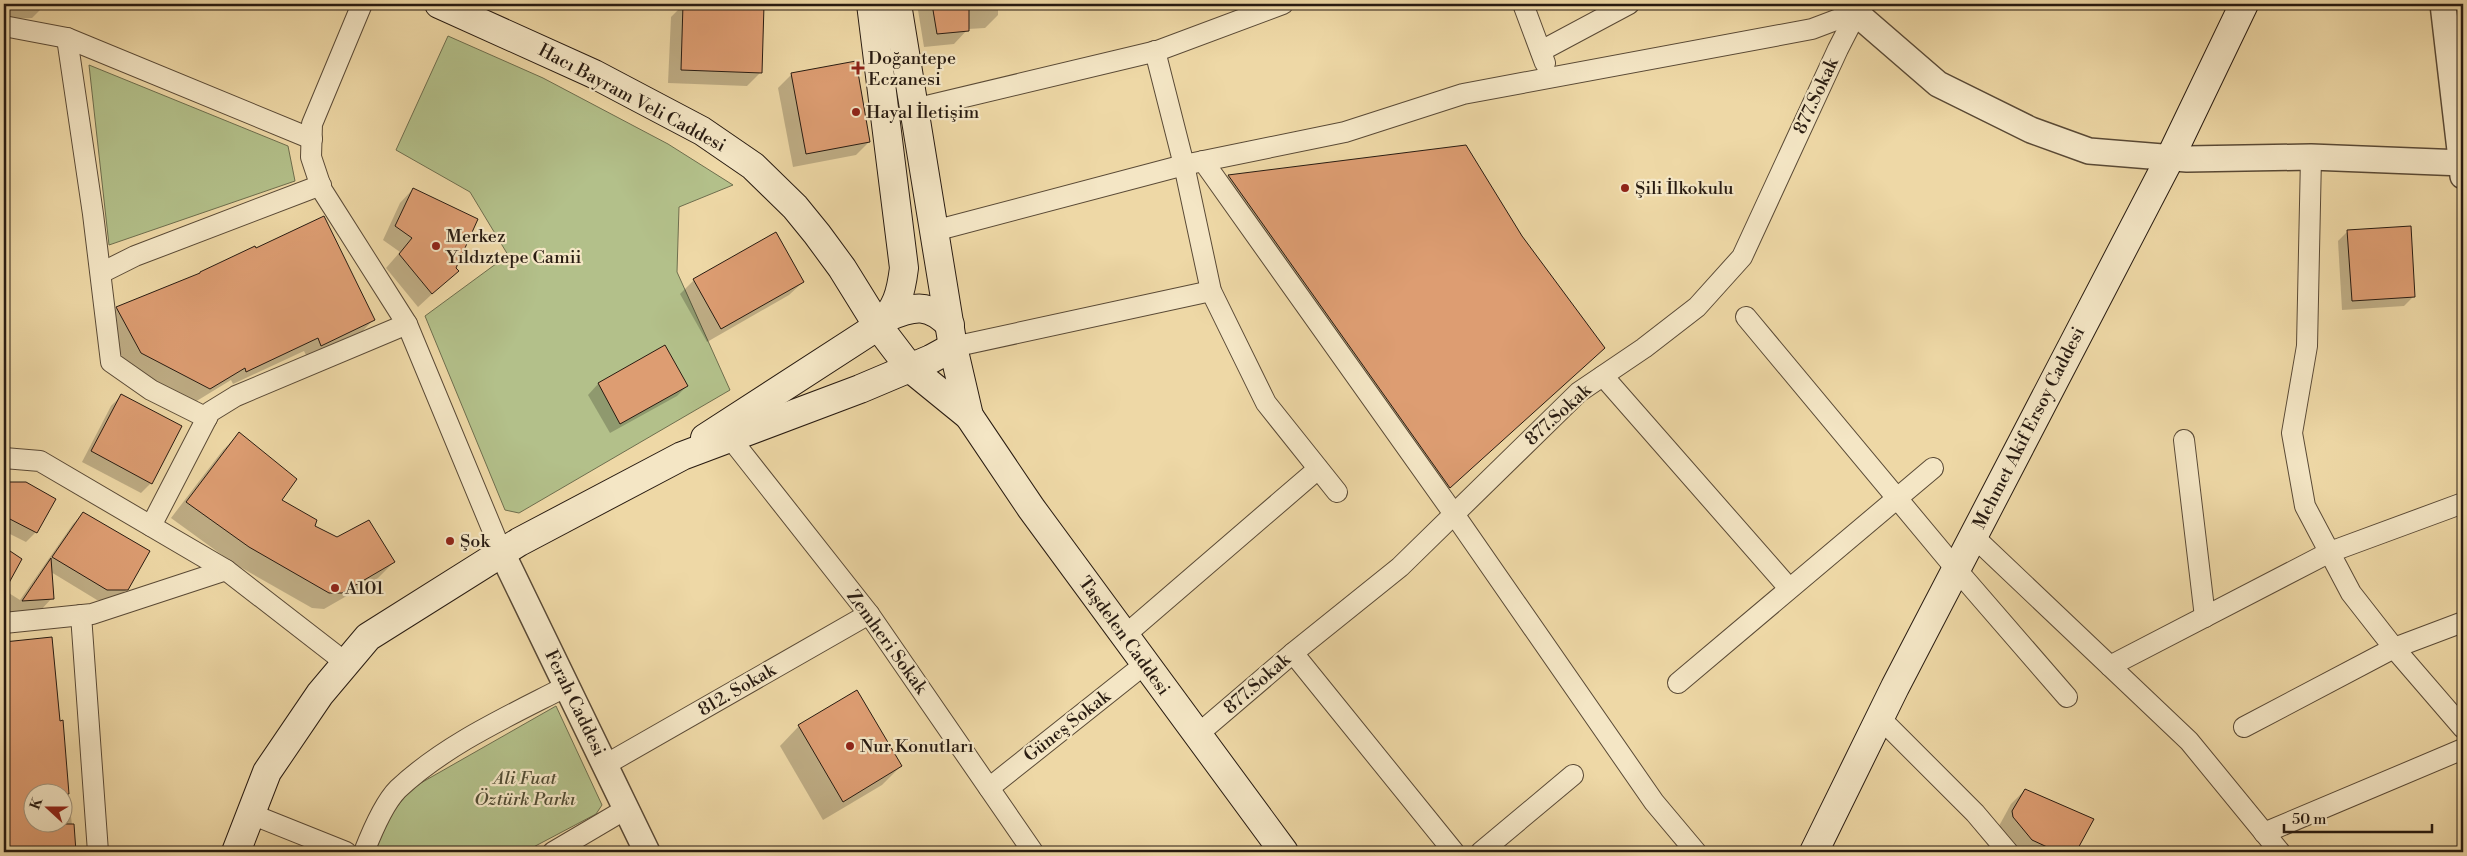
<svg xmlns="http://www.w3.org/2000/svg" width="2467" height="856" font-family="'Libre Bodoni',serif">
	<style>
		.green { fill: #b3c08a; stroke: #6e6e4e }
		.shadow { fill: #0003; fill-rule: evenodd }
		.building { fill: #dd9d72; stroke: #281b11 }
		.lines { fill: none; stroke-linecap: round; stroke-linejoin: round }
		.minor-casing { stroke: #5a4a36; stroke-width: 22 }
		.tertiary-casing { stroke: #5a4a36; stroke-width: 28 }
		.secondary-casing { stroke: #281b11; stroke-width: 30 }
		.minor { stroke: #f4e6c5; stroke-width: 20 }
		.tertiary { stroke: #f4e6c5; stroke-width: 25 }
		.secondary { stroke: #f4e6c5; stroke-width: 28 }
		.poi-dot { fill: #8f2418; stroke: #f4e6c5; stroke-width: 2 }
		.labels { text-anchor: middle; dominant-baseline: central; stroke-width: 4.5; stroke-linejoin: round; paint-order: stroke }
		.poi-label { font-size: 18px; fill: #281b11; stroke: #f4e6c5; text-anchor: start }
		.street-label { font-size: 18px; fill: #281b11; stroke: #f4e6c5 }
		.park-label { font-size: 18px; font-style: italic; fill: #524d35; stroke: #f4e6c5 }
	</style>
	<rect width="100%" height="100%" fill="#eed8a6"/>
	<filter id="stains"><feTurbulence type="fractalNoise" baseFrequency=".004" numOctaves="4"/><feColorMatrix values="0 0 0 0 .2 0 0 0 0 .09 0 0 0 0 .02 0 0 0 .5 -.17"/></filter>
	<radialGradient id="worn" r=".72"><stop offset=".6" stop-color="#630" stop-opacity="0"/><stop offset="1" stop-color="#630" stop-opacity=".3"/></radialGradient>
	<g class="green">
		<path d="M448 36 543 78 668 144 733 185 679 207 677 272 730 390 519 513 505 510 425 316 508 255 470 192 396 150Z"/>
		<path d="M89 65 288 146 295 181 109 245Z"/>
		<path d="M556 706 602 805 596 814 524 852H374L387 819 412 788Z"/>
	</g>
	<g class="shadow">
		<path d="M4 4H46L32 18 4 19Z"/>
		<path d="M684 4 762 6 761 72 747 86 668 83 671 17Z"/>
		<path d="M917 4H998V15L985 28 968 29 954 44 924 47Z"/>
		<path d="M792 74 869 142 856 155 793 167 778 88Z"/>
		<path d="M1465 146 1521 237 1604 348 1440 497 1218 186 1228 176Z"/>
		<path d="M413 189 457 271 418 307 386 268 400 252 383 240 400 203Z"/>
		<path d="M2348 231 2414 296 2404 306 2342 310 2338 241Z"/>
		<path d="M694 280 803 282 789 295 707 342 680 294Z"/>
		<path d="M117 308 373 320 360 334 308 359 304 351 233 384 231 380 195 402 127 366 104 322Z"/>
		<path d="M665 347 687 386 677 396 610 433 588 395 598 384Z"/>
		<path d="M121 396 151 483 141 493 82 462 111 406Z"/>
		<path d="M239 434 280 501 313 527 394 562 378 578 324 609 312 608 233 563 171 518 223 450Z"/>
		<path d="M25 483 36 532 26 542 4 531V484Z"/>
		<path d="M83 514 127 589 116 600H97L51 572 52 598 40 611 4 613V590L20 600 73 524Z"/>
		<path d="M51 638 75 852H4V643ZM32 794H62V824H32Z"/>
		<path d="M857 692 901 766 882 785 823 820 780 746 799 726Z"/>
		<path d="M2025 790 2093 819 2074 852H2017L2000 831 1999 826 2011 804Z"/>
	</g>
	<g class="building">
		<path d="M683 4 764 5 762 73 681 70Z"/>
		<path d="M932 4H969V31L937 34Z"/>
		<path d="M856 61 870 142 806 154 791 73Z"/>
		<path d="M1466 145 1522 236 1605 348 1450 488 1228 175Z"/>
		<path d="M413 188 478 219 456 268 459 271 432 294 399 254 412 238 395 226Z"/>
		<path d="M324 216 375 320 321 346 318 338 246 372 245 368 210 389 141 353 116 307 200 273V272L255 246 256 248Z"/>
		<path d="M2411 226 2415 297 2352 301 2347 230Z"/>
		<path d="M776 232 804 282 721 329 693 279Z"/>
		<path d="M665 345 688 386 620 424 598 383Z"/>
		<path d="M121 394 182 426 152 484 91 451Z"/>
		<path d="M239 432 297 479 282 500 317 520 315 526 337 537 369 520 395 562 342 593H329L249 547 186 502Z"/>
		<path d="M4 482H26L56 499 37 533 4 516Z"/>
		<path d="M83 512 150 551 128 590H107L52 557Z"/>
		<path d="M4 547 22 559 4 592Z"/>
		<path d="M51 558 54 599 22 601Z"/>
		<path d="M52 637 60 721 63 720 69 794H32V824H74L76 852H4V642Z"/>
		<path d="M857 690 902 766 843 802 798 725Z"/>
		<path d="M2025 789 2094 819 2076 852H2058L2032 840 2013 817 2012 811Z"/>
	</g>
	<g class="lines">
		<defs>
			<g id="minor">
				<path d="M362 4 312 124 311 157 322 190 407 324 502 553"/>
				<path d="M1523 4 1545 63"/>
				<path d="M4 28 9 27 67 38 312 139"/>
				<path d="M67 38 93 214 111 362 151 390 207 418"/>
				<path d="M1155 51 1184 165 1211 291 1266 403 1337 492"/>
				<path d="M1541 51 1629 4"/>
				<path d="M914 109 1157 51 1283 4"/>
				<path d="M2311 157 2307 346 2292 433 2305 506 2351 593 2394 648 2463 728"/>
				<path d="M1203 161 1454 514 1654 802 1696 852"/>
				<path d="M934 231 1184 165 1345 132 1463 94 1812 29 1857 12"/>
				<path d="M101 273 135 256 321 185"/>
				<path d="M1746 317 1956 569 2067 697"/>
				<path d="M953 347 1211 291"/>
				<path d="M1603 376 1789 588"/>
				<path d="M731 439 869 614 1033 852"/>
				<path d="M2184 440 2205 617"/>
				<path d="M4 458 40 461 226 570"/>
				<path d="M151 526 210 412 236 396 407 324"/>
				<path d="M1973 536 2189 741 2280 852"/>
				<path d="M81 615 98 852"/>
				<path d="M4 623 92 614 226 570 346 663"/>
				<path d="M1124 636 1318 469"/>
				<path d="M1293 653 1454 852"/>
				<path d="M2110 666 2330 552 2463 503"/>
				<path d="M1678 683 1933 468"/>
				<path d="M1880 718 1975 813 2008 852"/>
				<path d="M2244 727 2394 648 2463 622"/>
				<path d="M1197 735 1293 653 1400 567 1579 392 1644 348 1697 307 1742 257 1838 49 1857 12"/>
				<path d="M605 765 869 614"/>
				<path d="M989 788 1145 664"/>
				<path d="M251 814 346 852"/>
				<path d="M2264 833 2463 749"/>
				<path d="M364 852C371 834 384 803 398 789 446 744 509 716 567 686"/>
				<path d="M553 852 626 809"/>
				<path d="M1481 852 1573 775"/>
			</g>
			<g id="tertiary">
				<path d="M1850 4 1864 20 1938 84 2031 130 2089 151 2187 159 2311 157 2463 163"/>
				<path d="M2443 4 2463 176"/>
				<path d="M502 553 647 852"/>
			</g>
			<g id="secondary">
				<path d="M439 4 594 74 702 131 753 166 795 207 817 234 842 268 878 326 910 368 969 416 953 347 897 4"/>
				<path d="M888 317C914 306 929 303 950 325"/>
				<path d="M969 416 1031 508 1284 852"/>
				<path d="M705 438 878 326C897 310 901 292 904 268L871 4"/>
				<path d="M236 852 267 772 320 694 368 637 519 542 682 456 860 389 931 359 953 347"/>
				<path d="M1814 852 1895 687 2170 158 2244 4"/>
			</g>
		</defs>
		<use href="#minor" class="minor-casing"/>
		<use href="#tertiary" class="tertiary-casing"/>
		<use href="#secondary" class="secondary-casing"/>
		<use href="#minor" class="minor"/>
		<use href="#tertiary" class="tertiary"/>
		<use href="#secondary" class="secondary"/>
	</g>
	<g class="poi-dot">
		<path d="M855.5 60.5h5v5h5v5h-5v5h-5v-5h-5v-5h5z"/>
		<circle cx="856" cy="112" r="5"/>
		<circle cx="1625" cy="188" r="5"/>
		<circle cx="436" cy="246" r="5"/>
		<circle cx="450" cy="541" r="5"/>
		<circle cx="335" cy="588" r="5"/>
		<circle cx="850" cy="746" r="5"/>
	</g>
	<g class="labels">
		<g class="poi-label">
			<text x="868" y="58">Doğantepe<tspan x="868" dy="21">Eczanesi</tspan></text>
			<text x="866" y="112">Hayal İletişim</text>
			<text x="1635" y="188">Şili İlkokulu</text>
			<text x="446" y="236">Merkez<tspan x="446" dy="21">Yıldıztepe Camii</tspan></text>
			<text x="460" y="541">Şok</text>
			<text x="345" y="588">A101</text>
			<text x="860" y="746">Nur Konutları</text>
		</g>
		<g class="street-label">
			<text transform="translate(1816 96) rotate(-65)">877.Sokak</text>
			<text transform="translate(632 98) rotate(28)">Hacı Bayram Veli Caddesi</text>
			<text transform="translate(1558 415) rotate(-42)">877.Sokak</text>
			<text transform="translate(2029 428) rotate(-63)">Mehmet Akif Ersoy Caddesi</text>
			<text transform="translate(1124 636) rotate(54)">Taşdelen Caddesi</text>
			<text transform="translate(887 642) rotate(54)">Zemheri Sokak</text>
			<text transform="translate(1257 684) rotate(-41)">877.Sokak</text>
			<text transform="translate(737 690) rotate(-30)">812. Sokak</text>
			<text transform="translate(575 703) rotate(64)">Ferah Caddesi</text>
			<text transform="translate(1067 726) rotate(-38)">Güneş Sokak</text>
		</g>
		<g class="park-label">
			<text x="525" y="778">Ali Fuat<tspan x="525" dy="21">Öztürk Parkı</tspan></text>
		</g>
	</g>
	<rect width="2467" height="856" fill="none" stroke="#eed8a6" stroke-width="20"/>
	<rect x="5" y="5" width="2457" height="846" fill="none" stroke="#281b11" stroke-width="2.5"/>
	<rect x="10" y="10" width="2447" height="836" fill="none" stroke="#281b11"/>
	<g transform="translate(48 808) rotate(291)"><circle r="24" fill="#f4e6c5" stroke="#a2957d"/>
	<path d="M0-4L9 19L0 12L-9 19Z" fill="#8f2418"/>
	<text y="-8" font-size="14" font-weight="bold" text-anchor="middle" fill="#281b11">K</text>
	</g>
	<path d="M2284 824v8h148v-8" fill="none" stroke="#281b11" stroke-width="2.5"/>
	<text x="2292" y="824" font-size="15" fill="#281b11" stroke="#f4e6c5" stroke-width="4" paint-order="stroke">50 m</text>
	<rect width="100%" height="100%" filter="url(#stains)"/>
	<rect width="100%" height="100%" fill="url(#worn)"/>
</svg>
